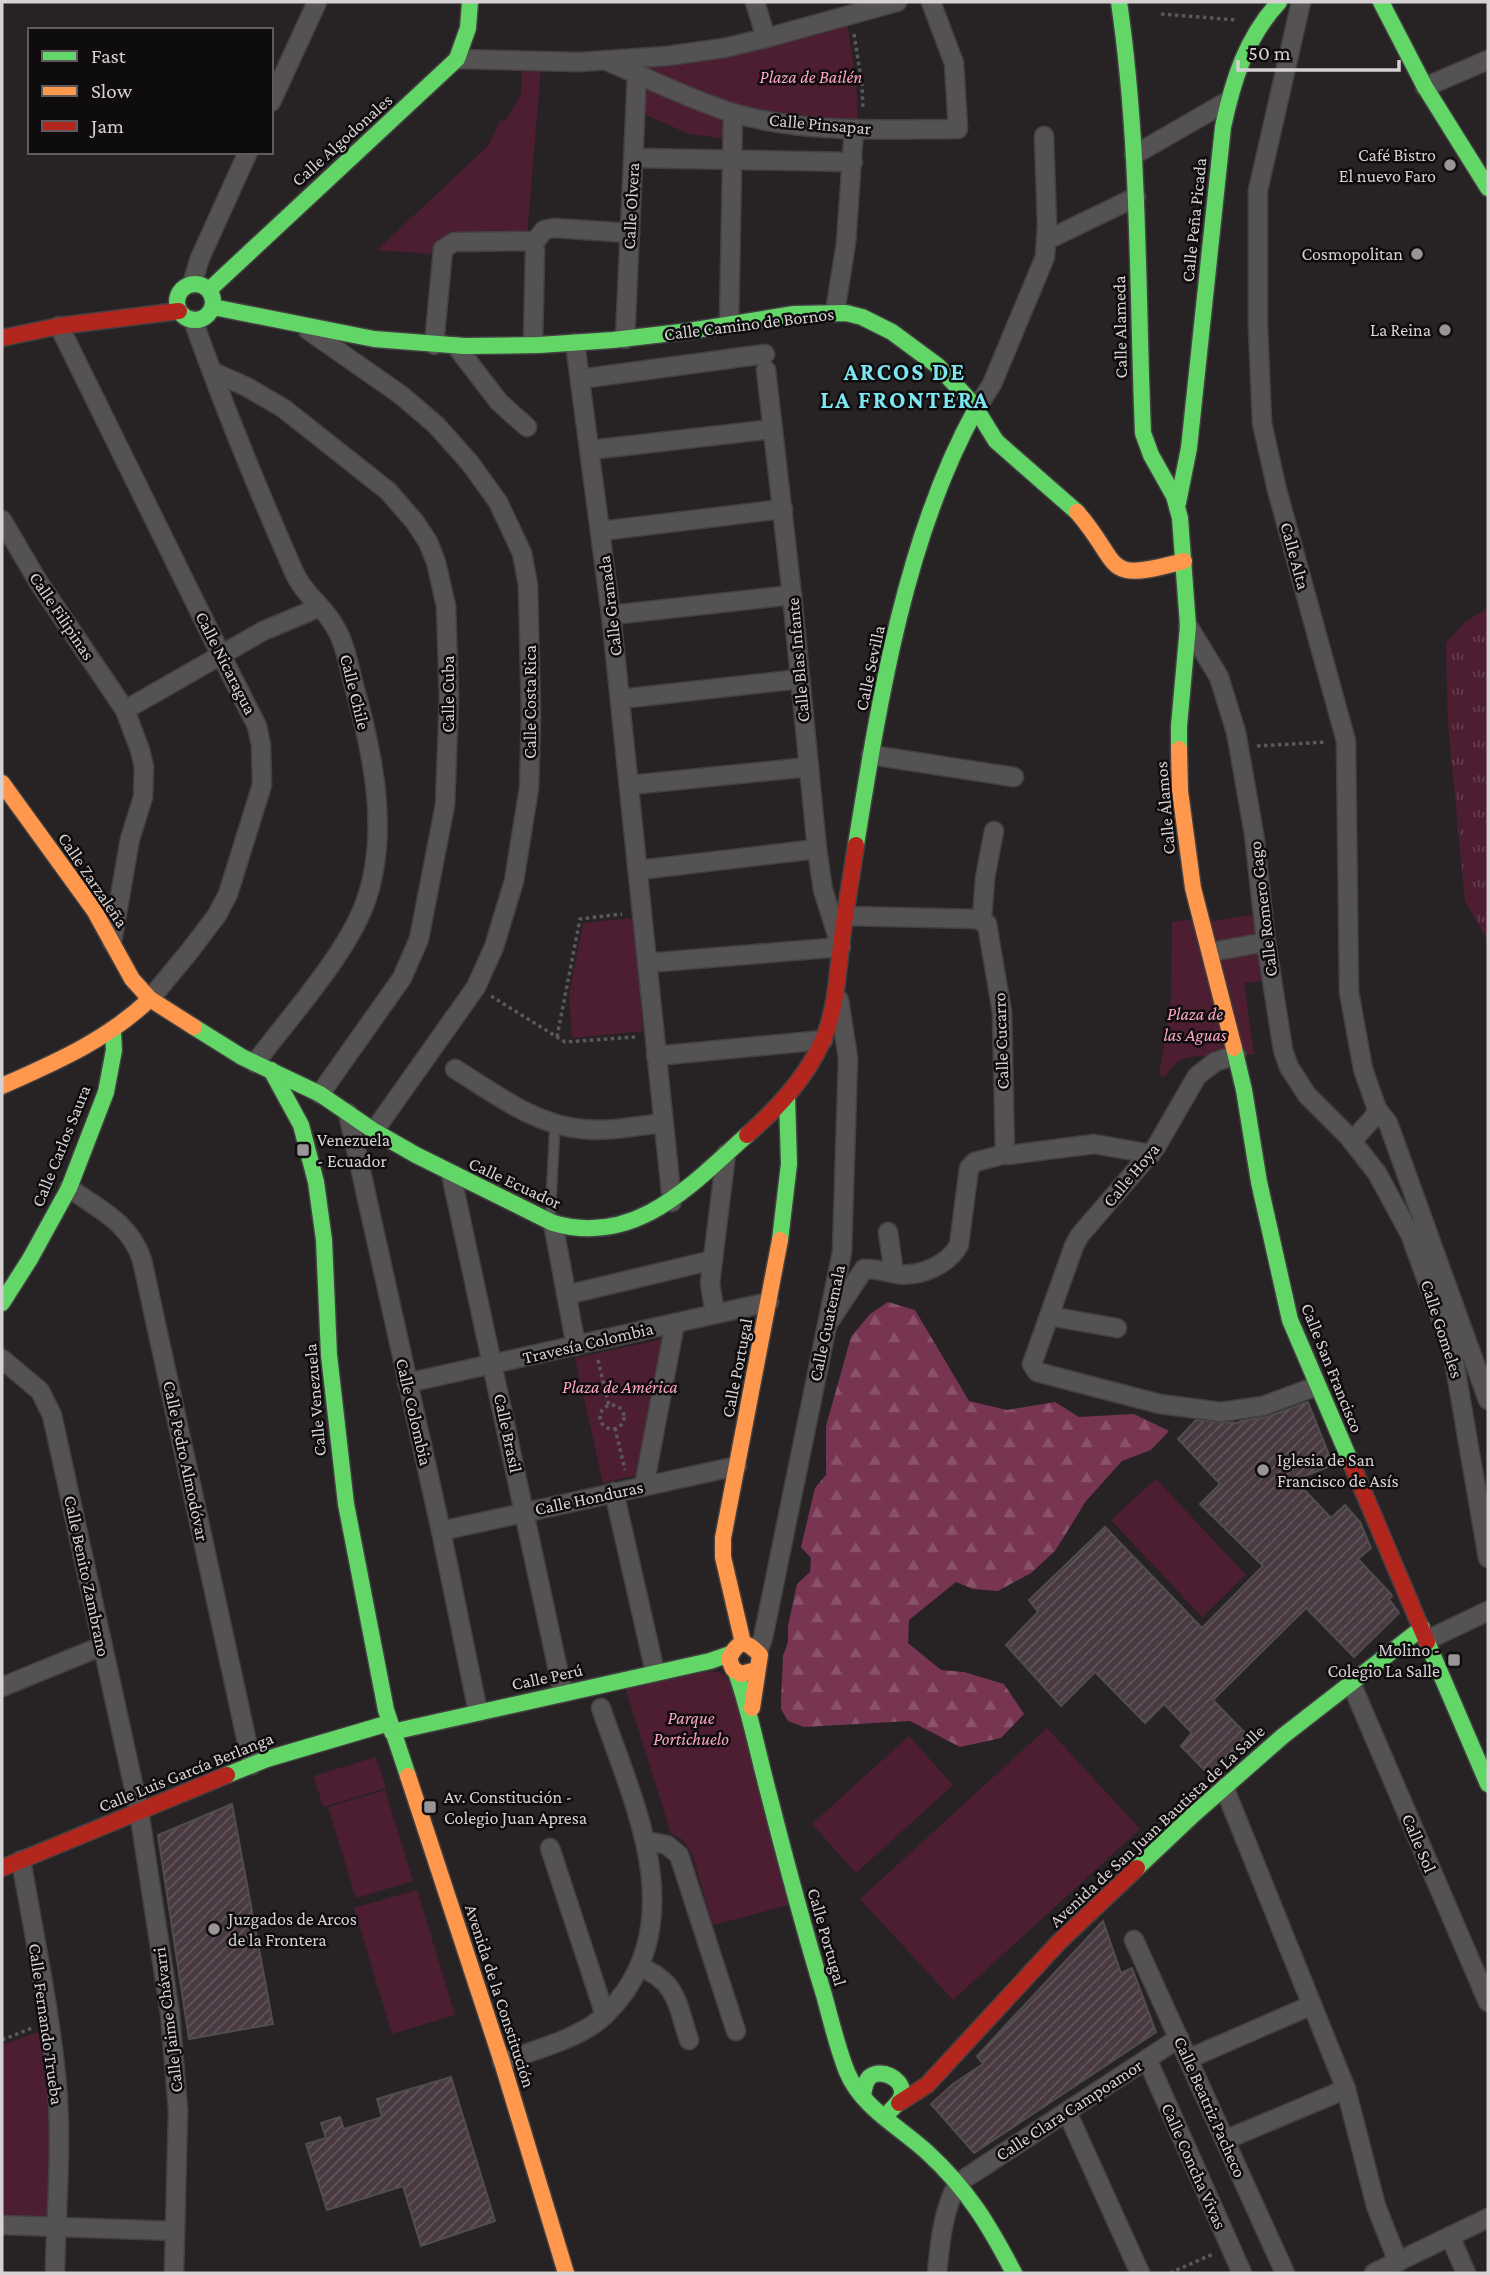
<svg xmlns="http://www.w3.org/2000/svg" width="1490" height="2275" font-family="'Crimson Pro',serif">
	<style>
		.grass { fill: url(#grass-tufts) }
		.forest { fill: url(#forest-firs) }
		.green { fill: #4d1d32 }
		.building { fill: url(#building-hatch); stroke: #504d4e; stroke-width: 2 }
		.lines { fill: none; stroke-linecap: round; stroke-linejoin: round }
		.lane-casing { stroke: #424041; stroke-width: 12 }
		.street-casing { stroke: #424041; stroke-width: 21 }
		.fast-casing { stroke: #424041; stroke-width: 19 }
		.slow-casing { stroke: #424041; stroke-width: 19 }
		.jam-casing { stroke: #424041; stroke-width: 19 }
		.path { stroke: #5a5858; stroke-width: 3.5; stroke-dasharray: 3.5 3.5; stroke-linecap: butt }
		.lane { stroke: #545253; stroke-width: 9 }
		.street { stroke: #545253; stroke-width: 18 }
		.fast { stroke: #63d668; stroke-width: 16 }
		.slow { stroke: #ff974d; stroke-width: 16 }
		.jam { stroke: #b3261e; stroke-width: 16 }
		.poi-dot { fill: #999496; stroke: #0f0c0d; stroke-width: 2.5 }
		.labels { text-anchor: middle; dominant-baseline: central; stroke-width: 5; stroke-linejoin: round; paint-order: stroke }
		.park-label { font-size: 18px; font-style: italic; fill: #fea4c7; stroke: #0f0c0d }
		.street-label { font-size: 18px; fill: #d6d1d3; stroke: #0f0c0d }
		.poi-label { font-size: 18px; fill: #d6d1d3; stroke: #0f0c0d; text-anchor: end }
		.district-label { font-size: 24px; font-weight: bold; letter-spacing: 2px; fill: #7ce6f2; stroke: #0f0c0d }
	</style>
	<defs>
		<pattern id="grass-tufts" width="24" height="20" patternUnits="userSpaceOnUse" patternTransform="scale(1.75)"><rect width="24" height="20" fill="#4d1d32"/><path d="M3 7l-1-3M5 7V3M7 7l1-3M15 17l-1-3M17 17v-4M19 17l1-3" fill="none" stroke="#663d4f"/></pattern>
		<pattern id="forest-firs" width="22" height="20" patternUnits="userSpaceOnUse" patternTransform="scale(1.75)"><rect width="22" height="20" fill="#773552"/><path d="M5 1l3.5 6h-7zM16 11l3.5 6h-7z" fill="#8a516a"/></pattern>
		<pattern id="building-hatch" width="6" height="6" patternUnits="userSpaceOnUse" patternTransform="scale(1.75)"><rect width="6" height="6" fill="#493a42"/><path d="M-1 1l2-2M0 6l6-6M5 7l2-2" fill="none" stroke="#62555c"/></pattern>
	</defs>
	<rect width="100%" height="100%" fill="#272325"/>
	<path class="grass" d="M1488 609V941L1465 901 1448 724 1446 643 1466 621Z"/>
	<path class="forest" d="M888 1302 915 1310 969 1401 1007 1410 1055 1402 1079 1417 1134 1414 1169 1431 1151 1450 1122 1461 1086 1501 1055 1551 1031 1573 998 1591 973 1589 956 1582 909 1620 908 1643 941 1670 964 1672 1004 1684 1024 1714 1001 1738 960 1747 910 1721 804 1727 788 1721 781 1709V1700L783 1656 788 1642V1626L797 1584 810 1572 811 1558 801 1547 815 1488 826 1475V1426L851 1337 870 1314Z"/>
	<g class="green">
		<path d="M847 21 856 82 858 125 813 121 735 107 640 66Z"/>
		<path d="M541 68 527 236 438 238 432 254 377 250 488 146 500 121 506 120 521 94 522 69Z"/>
		<path d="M648 84 729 116 727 139 689 134 644 114Z"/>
		<path d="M1257 914 1259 935 1220 945 1207 922Z"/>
		<path d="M633 918 643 1031 572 1038 569 994 583 923Z"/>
		<path d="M1197 919 1224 1049C1200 1066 1186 1043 1165 1077L1159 1076 1171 997 1172 922Z"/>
		<path d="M1251 949C1264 955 1269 969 1261 981L1244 983 1254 1054 1243 1055 1222 962 1226 955Z"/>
		<path d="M668 1338 643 1474 603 1483 575 1358Z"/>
		<path d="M1156 1479 1246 1575 1202 1617 1111 1520Z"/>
		<path d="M713 1671 723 1674 734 1685 788 1905 713 1925 692 1854 683 1840 671 1833 625 1687Z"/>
		<path d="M1047 1728 1140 1829 953 2000 860 1899Z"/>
		<path d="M909 1736 953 1785 856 1873 812 1824Z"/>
		<path d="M376 1757 386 1788 323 1807 314 1776Z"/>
		<path d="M385 1790 413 1881 356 1898 328 1807Z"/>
		<path d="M417 1890 455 2015 392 2034 354 1908Z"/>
		<path d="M44 2030 53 2120 48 2220 2 2218V2045Z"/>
	</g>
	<g class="building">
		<path d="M1308 1402 1333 1465 1295 1480 1331 1518 1345 1505 1360 1522 1371 1548 1358 1559 1391 1594 1392 1596 1389 1599 1399 1613 1354 1657 1306 1608 1213 1700 1250 1738 1208 1774 1181 1746 1192 1733 1164 1704 1145 1723 1095 1672 1061 1706 1006 1645 1038 1612 1029 1600 1105 1527 1202 1628 1263 1566 1200 1504 1220 1484 1178 1439 1196 1420 1238 1423 1241 1421 1267 1417Z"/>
		<path d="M232 1804 273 2024 189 2039 158 1835Z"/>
		<path d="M1103 1921 1121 1973 1132 1968 1156 2032 974 2153 931 2104 953 2084 983 2064 977 2056Z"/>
		<path d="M451 2077 495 2221 421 2246 403 2186 327 2210 306 2144 326 2138 321 2123 340 2117 344 2129 382 2117 377 2099Z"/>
	</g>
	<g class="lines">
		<defs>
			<path id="lane" d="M550 1220 555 1124"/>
			<g id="street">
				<path d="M755 2 766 38"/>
				<path d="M1301 2 1258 190V327L1262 423 1277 490 1346 741 1349 992 1363 1069 1377 1109 1388 1123 1488 1400"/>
				<path d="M457 59 579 62 667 56 724 48 766 38 897 2"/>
				<path d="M609 62C650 79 691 100 733 113 806 134 883 129 958 129L954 63 931 2"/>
				<path d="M1425 87 1488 60"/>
				<path d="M271 102 317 2"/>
				<path d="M1134 155 1228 101"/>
				<path d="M634 158 853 162"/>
				<path d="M1047 240 1136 197"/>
				<path d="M533 244 544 230 554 228 630 233"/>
				<path d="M192 284 200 258 248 152"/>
				<path d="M835 312 846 243 854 129"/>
				<path d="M193 320C223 405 258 490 294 572 303 594 324 606 335 627 345 643 348 663 353 682 373 753 391 835 364 906 344 957 289 1018 255 1063"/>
				<path d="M729 325 733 113"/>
				<path d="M59 326 221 655 257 726 261 745 262 785 228 894 217 915 189 952 150 999"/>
				<path d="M308 330 401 395 436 425 470 463 498 502 522 553 528 585 531 716 529 788 514 881 494 947 476 987 374 1131"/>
				<path d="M625 339 637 74"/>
				<path d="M575 343 611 615 672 1202"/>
				<path d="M434 345 443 249 454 242 527 241 533 244 535 250 533 344"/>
				<path d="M456 346 499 402 527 427"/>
				<path d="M213 372 247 387 283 408 388 491 415 522 428 542 436 562 446 606 449 698 445 805 419 939 402 978 320 1094"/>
				<path d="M580 379 765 354"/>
				<path d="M976 409 992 384 1045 257 1047 225 1044 136"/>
				<path d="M590 450 773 429"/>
				<path d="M2 520 39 583 125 710 140 750 144 767 143 797 130 839 112 942"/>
				<path d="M601 531 783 509"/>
				<path d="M611 615 792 595"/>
				<path d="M1188 626 1219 677 1236 732 1254 834 1266 942 1283 1050 1289 1067 1307 1095 1348 1136 1377 1173 1410 1234 1452 1349 1488 1558"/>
				<path d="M620 699 800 679"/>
				<path d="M125 710 263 631 320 607"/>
				<path d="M871 755 1014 777"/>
				<path d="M630 785 809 767"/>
				<path d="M639 870 817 849"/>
				<path d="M846 916 977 919 987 924 1002 1012 1005 1154 1008 1155 1094 1144 1151 1154"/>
				<path d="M982 919 985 878 994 831"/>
				<path d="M1211 952 1266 942"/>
				<path d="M647 963 841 947 823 890 817 849 792 595 766 370"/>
				<path d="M1236 1055 1215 1062 1197 1076 1156 1147 1080 1235 1074 1246 1032 1364 1037 1372 1160 1404 1221 1412 1263 1406 1317 1386"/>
				<path d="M656 1056 823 1040"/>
				<path d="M455 1069C494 1093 535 1125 582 1129 608 1132 637 1126 663 1123"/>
				<path d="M348 1113 441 1531 478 1712"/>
				<path d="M1352 1141 1374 1117 1377 1109"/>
				<path d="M451 1174 563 1693"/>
				<path d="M69 1188C99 1209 130 1223 142 1260L252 1765"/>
				<path d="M553 1223 576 1346"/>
				<path d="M888 1232 894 1273"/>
				<path d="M566 1295 713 1260"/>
				<path d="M715 1314 710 1283 726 1154"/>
				<path d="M1049 1316 1117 1328"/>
				<path d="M831 1319 864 1269C875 1268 886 1272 897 1274 920 1277 948 1265 959 1245L969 1168 975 1162 1005 1154"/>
				<path d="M2 1359 40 1391 52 1415 139 1811 170 2013 178 2110 174 2273"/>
				<path d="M407 1383 769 1302"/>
				<path d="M644 1486 675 1323"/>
				<path d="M614 1492 655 1672"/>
				<path d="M441 1531 737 1466"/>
				<path d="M1427 1640 1488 1611"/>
				<path d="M758 1651 763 1638 842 1252 848 1058 839 1000"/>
				<path d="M1351 1683 1488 2002"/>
				<path d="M2 1687 102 1646"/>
				<path d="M1224 1787 1346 2089 1376 2206 1398 2262"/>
				<path d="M646 1841 667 1845 679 1855 736 2031"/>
				<path d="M550 1848 605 2015"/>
				<path d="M21 1860C34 1935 50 2010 57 2086 62 2148 56 2211 55 2273"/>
				<path d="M1134 1940 1285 2273"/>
				<path d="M640 1967C678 1982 677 2005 689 2040"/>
				<path d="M1147 2059 1242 2273"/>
				<path d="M1188 2059 1312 2005"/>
				<path d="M502 2062C531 2051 564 2043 591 2026 604 2018 615 2005 624 1993 686 1906 631 1797 601 1708"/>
				<path d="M1067 2112 1140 2273"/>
				<path d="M1225 2140 1346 2089"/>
				<path d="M2 2225 175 2231"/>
				<path d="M1450 2236 1466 2273"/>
				<path d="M937 2273C940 2242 943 2210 958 2183L1179 2038"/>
				<path d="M1374 2273 1488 2218"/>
			</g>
			<g id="fast">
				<path d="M1119 2C1140 145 1137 289 1143 433L1151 455 1174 496 1180 518 1188 626 1179 726V749"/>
				<path d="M1381 2 1425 87 1488 188"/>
				<circle cx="195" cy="302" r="18"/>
				<path d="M209 290 457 59 468 28 470 2"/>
				<path d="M213 307 374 339 464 346 539 345 613 340 689 331 794 314 846 313 862 317 892 332 938 366 973 404 996 441 1077 512"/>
				<path d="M1178 503 1189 448 1223 127C1233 80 1246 38 1279 2"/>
				<path d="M856 845C879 702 905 537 976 409"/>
				<path d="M194 1027 242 1057 320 1094 374 1131 416 1155 553 1223C636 1247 691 1185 747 1135"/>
				<path d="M1234 1048 1244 1090 1259 1182 1290 1320 1352 1465"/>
				<path d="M271 1070 301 1125 316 1182 324 1240 329 1355 346 1504 386 1710 408 1776"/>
				<path d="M780 1240 789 1164 787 1097"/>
				<path d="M2 1303 30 1259 69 1188 106 1092 114 1050 113 1033"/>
				<path d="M1427 1642 1488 1784"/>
				<path d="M736 1672C750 1712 758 1754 769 1795 786 1862 804 1929 824 1995 831 2020 837 2047 847 2072 862 2108 900 2127 928 2153 968 2190 989 2225 1014 2273"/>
				<path d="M392 1732 710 1661 730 1654"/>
				<path d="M227 1775 267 1759 389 1723"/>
				<path d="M1137 1868 1193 1815 1283 1736 1422 1628"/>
				<path d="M863 2096C864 2089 865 2080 871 2076 882 2069 901 2078 902 2091 903 2099 896 2105 891 2110"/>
			</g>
			<g id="slow">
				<path d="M1077 512C1124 566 1100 584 1184 561"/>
				<path d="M1179 749 1180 791 1193 888 1234 1048"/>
				<path d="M2 783 94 910 132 979 150 999 194 1027"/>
				<path d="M2 1086C56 1062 107 1040 150 999"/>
				<path d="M743 1643 723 1557V1538L780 1240"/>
				<path d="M752 1708 760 1655C746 1640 738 1639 729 1659L733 1669 741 1674 756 1670"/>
				<path d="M408 1776 502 2062 566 2273"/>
			</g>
			<g id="jam">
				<path d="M2 338 59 326 179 311"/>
				<path d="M747 1135C778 1108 806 1078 823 1040 836 1010 837 978 841 946 845 912 851 879 856 845"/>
				<path d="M1352 1465 1427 1642"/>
				<path d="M2 1868 227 1775"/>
				<path d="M899 2103 927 2085 1059 1942 1137 1868"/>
			</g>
		</defs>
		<use href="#lane" class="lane-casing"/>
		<use href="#street" class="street-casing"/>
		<use href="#fast" class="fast-casing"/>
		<use href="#slow" class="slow-casing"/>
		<use href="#jam" class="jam-casing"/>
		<g class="path">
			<path d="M1161 14 1237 20"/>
			<path d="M854 34 862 85 863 109"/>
			<path d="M1257 746 1326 742"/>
			<path d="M491 996 565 1042 635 1037"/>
			<path d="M557 1037 580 919 622 914"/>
			<path d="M598 1360 609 1406"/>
			<circle cx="612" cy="1417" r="12"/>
			<path d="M615 1428 625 1470"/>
			<path d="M2 2040 32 2028"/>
			<path d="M1170 2273 1213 2254"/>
		</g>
		<use href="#lane" class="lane"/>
		<use href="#street" class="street"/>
		<use href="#fast" class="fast"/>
		<use href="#slow" class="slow"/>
		<use href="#jam" class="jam"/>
	</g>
	<g class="poi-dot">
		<circle cx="1450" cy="165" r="7"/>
		<circle cx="1417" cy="254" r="7"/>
		<circle cx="1445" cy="330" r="7"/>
		<rect x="296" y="1143" width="14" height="14" rx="3.5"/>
		<circle cx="1263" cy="1470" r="7"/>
		<rect x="1447" y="1653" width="14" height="14" rx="3.5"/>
		<rect x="423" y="1800" width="14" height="14" rx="3.5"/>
		<circle cx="214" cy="1929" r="7"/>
	</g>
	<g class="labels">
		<g class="park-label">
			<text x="811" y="77">Plaza de Bailén</text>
			<text x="1195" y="1014">Plaza de<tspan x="1195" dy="21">las Aguas</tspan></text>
			<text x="620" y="1387">Plaza de América</text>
			<text x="691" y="1718">Parque<tspan x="691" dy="21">Portichuelo</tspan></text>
		</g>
		<g class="street-label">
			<text transform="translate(820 124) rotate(5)">Calle Pinsapar</text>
			<text transform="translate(342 140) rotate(-42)">Calle Algodonales</text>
			<text transform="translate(631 206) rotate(-87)">Calle Olvera</text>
			<text transform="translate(1194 220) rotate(-84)">Calle Peña Picada</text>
			<text transform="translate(749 324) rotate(-7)">Calle Camino de Bornos</text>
			<text transform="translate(1120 327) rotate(-91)">Calle Alameda</text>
			<text transform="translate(1295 556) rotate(75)">Calle Alta</text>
			<text transform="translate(610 606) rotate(-97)">Calle Granada</text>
			<text transform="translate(62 616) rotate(56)">Calle Filipinas</text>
			<text transform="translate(798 660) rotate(-95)">Calle Blas Infante</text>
			<text transform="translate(226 663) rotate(63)">Calle Nicaragua</text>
			<text transform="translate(870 668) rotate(-78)">Calle Sevilla</text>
			<text transform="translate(355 692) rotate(76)">Calle Chile</text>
			<text transform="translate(448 694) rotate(-90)">Calle Cuba</text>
			<text transform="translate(530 702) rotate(-90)">Calle Costa Rica</text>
			<text transform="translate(1165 808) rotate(-95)">Calle Álamos</text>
			<text transform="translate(93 880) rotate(56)">Calle Zarzaleña</text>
			<text transform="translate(1263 909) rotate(-97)">Calle Romero Gago</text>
			<text transform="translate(1001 1041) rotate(-92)">Calle Cucarro</text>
			<text transform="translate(61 1146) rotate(-68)">Calle Carlos Saura</text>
			<text transform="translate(1131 1175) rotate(-50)">Calle Hoya</text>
			<text transform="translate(515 1183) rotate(25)">Calle Ecuador</text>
			<text transform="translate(827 1323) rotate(-78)">Calle Guatemala</text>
			<text transform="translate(1442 1329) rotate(72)">Calle Gomeles</text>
			<text transform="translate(588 1343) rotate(-13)">Travesía Colombia</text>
			<text transform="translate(737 1368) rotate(-79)">Calle Portugal</text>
			<text transform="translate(1332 1368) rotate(68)">Calle San Francisco</text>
			<text transform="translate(315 1400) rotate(-95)">Calle Venezuela</text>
			<text transform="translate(414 1412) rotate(77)">Calle Colombia</text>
			<text transform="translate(508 1433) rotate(78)">Calle Brasil</text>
			<text transform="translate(186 1461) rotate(78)">Calle Pedro Almodóvar</text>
			<text transform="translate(589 1498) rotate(-12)">Calle Honduras</text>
			<text transform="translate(87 1576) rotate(78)">Calle Benito Zambrano</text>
			<text transform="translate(547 1677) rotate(-12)">Calle Perú</text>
			<text transform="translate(186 1772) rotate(-22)">Calle Luis García Berlanga</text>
			<text transform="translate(1157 1826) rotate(-43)">Avenida de San Juan Bautista de La Salle</text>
			<text transform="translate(1419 1843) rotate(67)">Calle Sol</text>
			<text transform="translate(827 1937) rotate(74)">Calle Portugal</text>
			<text transform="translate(500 1996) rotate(72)">Avenida de la Constitución</text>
			<text transform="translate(168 2020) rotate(-97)">Calle Jaime Chávarri</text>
			<text transform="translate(46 2024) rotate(82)">Calle Fernando Trueba</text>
			<text transform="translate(1210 2107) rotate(66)">Calle Beatriz Pacheco</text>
			<text transform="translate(1069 2110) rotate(-33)">Calle Clara Campoamor</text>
			<text transform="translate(1194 2166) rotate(66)">Calle Concha Vivas</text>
		</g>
		<g class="poi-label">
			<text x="1436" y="155">Café Bistro<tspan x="1436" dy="21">El nuevo Faro</tspan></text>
			<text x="1403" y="254">Cosmopolitan</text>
			<text x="1431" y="330">La Reina</text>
			<text x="317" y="1140" text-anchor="start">Venezuela<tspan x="317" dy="21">- Ecuador</tspan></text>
			<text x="1277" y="1460" text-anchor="start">Iglesia de San<tspan x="1277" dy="21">Francisco de Asís</tspan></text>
			<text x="1440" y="1650">Molino -<tspan x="1440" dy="21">Colegio La Salle</tspan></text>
			<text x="444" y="1797" text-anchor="start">Av. Constitución -<tspan x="444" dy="21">Colegio Juan Apresa</tspan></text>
			<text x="228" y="1919" text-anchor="start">Juzgados de Arcos<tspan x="228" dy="21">de la Frontera</tspan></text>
		</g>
		<g class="district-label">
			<text x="905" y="371">ARCOS DE<tspan x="905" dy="28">LA FRONTERA</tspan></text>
		</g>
	</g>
	<rect width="1490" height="2275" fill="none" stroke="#d6d1d3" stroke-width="7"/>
	<rect x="28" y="28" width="245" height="126" fill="#0f0c0d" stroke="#5f5b5c" stroke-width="2"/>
	<rect x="42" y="51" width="35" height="10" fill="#63d668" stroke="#5f5b5c" stroke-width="2"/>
	<text x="91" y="63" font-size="21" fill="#d6d1d3">Fast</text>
	<rect x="42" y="86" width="35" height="10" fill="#ff974d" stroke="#5f5b5c" stroke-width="2"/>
	<text x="91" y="98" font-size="21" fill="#d6d1d3">Slow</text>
	<rect x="42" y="121" width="35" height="10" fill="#b3261e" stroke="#5f5b5c" stroke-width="2"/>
	<text x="91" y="133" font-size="21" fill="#d6d1d3">Jam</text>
	<path d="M1238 60v10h161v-10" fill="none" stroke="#d6d1d3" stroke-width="3.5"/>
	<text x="1248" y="60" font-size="21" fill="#d6d1d3" stroke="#0f0c0d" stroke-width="5" paint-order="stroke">50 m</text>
</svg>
